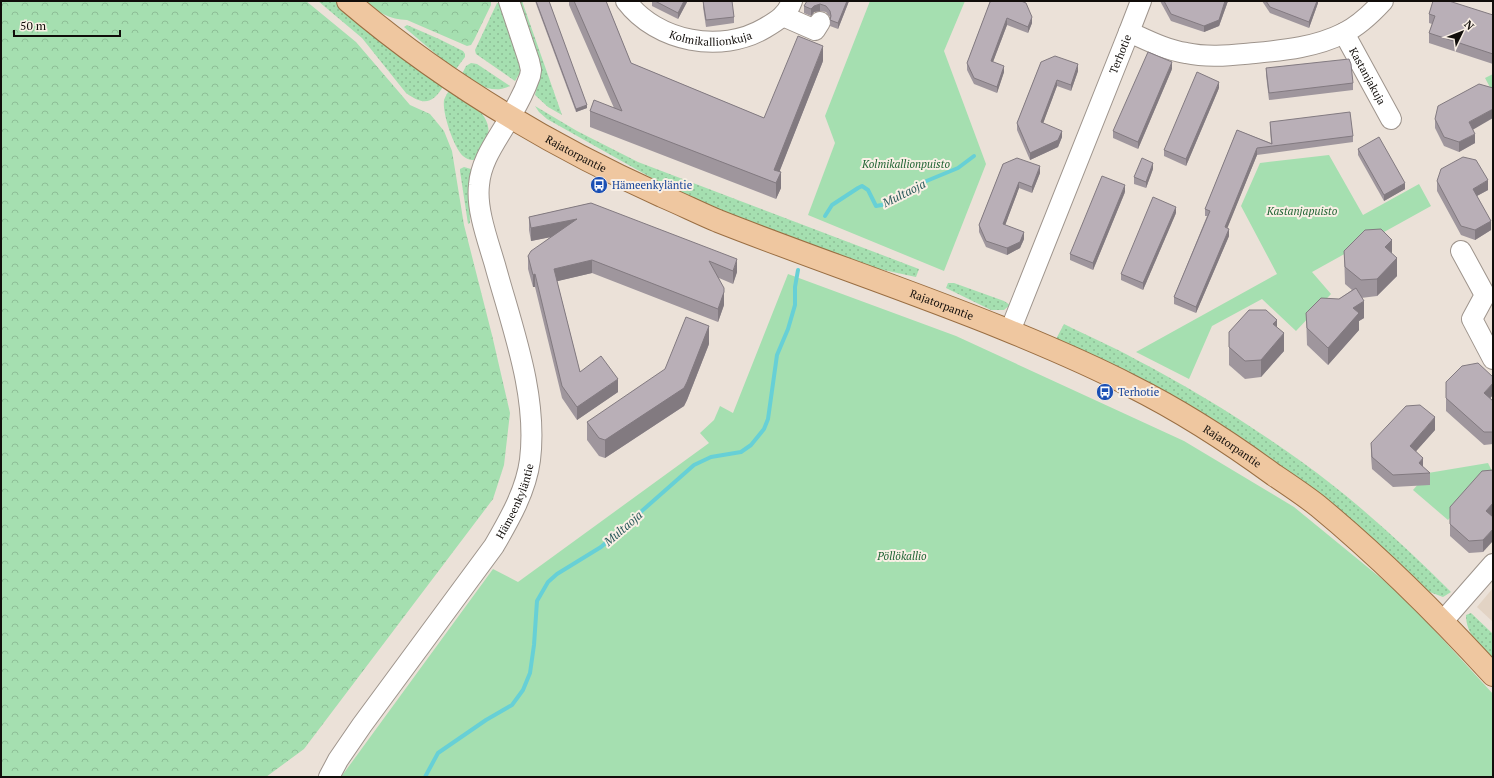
<svg xmlns="http://www.w3.org/2000/svg" width="1494" height="778" font-family="'PT Serif',serif">
	<style>
		.built { fill: #e2d3c4 }
		.grass { fill: url(#grass-dots) }
		.forest { fill: url(#forest-crowns) }
		.park { fill: #a5dfb0 }
		.lines { fill: none; stroke-linecap: round; stroke-linejoin: round }
		.stream { stroke: #67d0d6; stroke-width: 4 }
		.minor-casing { stroke: #9e948c; stroke-width: 22 }
		.major-casing { stroke: #9a6e42; stroke-width: 24 }
		.minor { stroke: #fff; stroke-width: 20 }
		.major { stroke: #efc7a0; stroke-width: 22 }
		.wall { fill: #9f969d }
		.shaded-wall { fill: #827a80 }
		.building { fill: #b9afb7; stroke: #827a80 }
		.labels { text-anchor: middle; dominant-baseline: central; stroke-width: 4; stroke-linejoin: round; paint-order: stroke }
		.street-label { font-size: 11px; fill: #110d0a; stroke: #f9efe5 }
		.park-label { font-size: 11px; font-style: italic; fill: #226535; stroke: #f9efe5 }
		.transit-label { font-size: 11px; fill: #164399; stroke: #f9efe5; text-anchor: start }
		.water-label { font-size: 12px; font-style: italic; fill: #2a595b; stroke: #f9efe5 }
	</style>
	<defs>
		<pattern id="grass-dots" width="8" height="8" patternUnits="userSpaceOnUse"><rect width="8" height="8" fill="#a5dfb0"/><path d="M2 2h.1M6 6h.1" fill="none" stroke="#8dbe96" stroke-width="1.8" stroke-linecap="round"/></pattern>
		<pattern id="forest-crowns" width="20" height="18" patternUnits="userSpaceOnUse"><rect width="20" height="18" fill="#a5dfb0"/><path d="M2 6a3 3 0 1 1 6 0M12 15a3 3 0 1 1 6 0" fill="none" stroke="#8dbe96"/></pattern>
	</defs>
	<rect width="100%" height="100%" fill="#ebe1d8"/>
	<path class="built" d="M1493 588V622L1477 607Z"/>
	<g class="grass">
		<path d="M318 1H335L444 85C433 104 424 106 406 93L362 38Z"/>
		<path d="M516 1H522L562 115 548 107 535 95 538 80Z"/>
		<path d="M497 3H501L522 62 521 71 515 81 476 54 475 50Z"/>
		<path d="M407 25 439 39 463 51 465 54V57L456 69 451 67 404 27Z"/>
		<path d="M471 63 477 64 510 86C491 95 478 84 462 74L466 66Z"/>
		<path d="M450 89C466 100 493 113 488 137 487 144 481 152 478 159 472 161 468 160 463 156 454 148 442 113 444 100 445 97 448 92 450 89Z"/>
		<path d="M535 106 577 131 638 162 919 269 916 277 865 266 689 199 547 119 539 112Z"/>
		<path d="M464 167 471 169 473 172 469 195 470 223 468 224 460 171V169Z"/>
		<path d="M948 283H954L1004 301 1010 305 1004 310H991L946 288Z"/>
		<path d="M1064 324C1088 336 1112 346 1135 359 1193 389 1249 424 1302 462 1356 501 1404 545 1451 592L1443 597 1427 591 1056 339Z"/>
		<path d="M1471 613 1493 634V659C1480 645 1466 635 1466 615Z"/>
	</g>
	<g class="forest">
		<path d="M1 1H306L356 42 410 105 430 114 444 131 452 151 464 225 492 335 510 413 504 465 493 499 304 749 266 777H1Z"/>
		<path d="M364 1H491V5L474 40 471 45 467 46 407 20C391 20 375 11 364 1Z"/>
	</g>
	<g class="park">
		<path d="M870 1H965L944 51 986 164 944 271 808 215 835 143 825 116Z"/>
		<path d="M1493 74V93L1485 78Z"/>
		<path d="M1329 155 1363 215 1419 184 1431 206 1312 272 1331 294 1296 331 1262 299 1212 326 1189 379 1136 352 1277 274 1241 206 1260 163Z"/>
		<path d="M788 274 956 336 1184 441 1294 507 1404 597 1493 694V777H341L493 569 518 582 709 443 700 433 714 420 720 406 733 413Z"/>
		<path d="M1488 463 1493 473 1448 520 1413 490 1428 473Z"/>
	</g>
	<g class="lines">
		<g class="stream">
			<path d="M825 216 832 205 858 188 862 186 868 190 876 206 887 204 906 194 924 182 958 168 974 156"/>
			<path d="M425 777 438 753 486 720 512 705 523 690 530 673 534 645 537 601 548 582 557 574 601 547 694 465 711 457 741 452 751 445 764 429 768 419 777 355 788 329 795 305V287L798 270"/>
		</g>
		<defs>
			<g id="minor">
				<path id="s1" d="M626 1C657 42 721 54 765 28 777 21 787 15 792 1"/>
				<path d="M783 16 815 30 820 22"/>
				<path d="M1129 32 1141 1"/>
				<path id="s2" d="M1344 33 1391 119"/>
				<path d="M1461 251 1485 295 1472 319 1493 359"/>
				<path id="s3" d="M1010 331 1129 32C1147 40 1166 50 1186 53 1209 58 1232 55 1255 53 1286 50 1316 47 1344 33 1358 26 1372 13 1383 1"/>
				<path d="M1443 621 1493 564"/>
				<path id="s4" d="M329 777 338 760 362 725 494 546C509 520 526 491 530 460 538 395 512 327 495 265 488 241 476 209 479 185 481 159 498 139 510 117 518 104 525 90 530 76L531 70 529 61 509 1"/>
			</g>
			<g id="major">
				<path id="s5" d="M348 1C443 82 549 145 662 196 681 204 699 213 718 221 812 258 908 290 1002 328 1046 346 1089 364 1131 386 1181 411 1229 442 1274 475 1289 485 1304 495 1318 506 1381 558 1438 615 1493 675"/>
			</g>
		</defs>
		<use href="#minor" class="minor-casing"/>
		<use href="#major" class="major-casing"/>
		<use href="#minor" class="minor"/>
		<use href="#major" class="major"/>
	</g>
	<g class="wall">
		<path d="M535 1H549L587 108 576 112Z"/>
		<path d="M569 1H606L631 63 764 118 823 61 779 172 781 188 776 199 590 127V111L614 108 569 5Z"/>
		<path d="M652 1H687V2L678 19 652 6Z"/>
		<path d="M703 1 734 17V23L706 27 703 7Z"/>
		<path d="M807 1H849L838 29 830 26V17L826 12 820 11 814 12 811 16 804 13V6Z"/>
		<path d="M1160 1H1228L1219 26 1204 32 1171 21Z"/>
		<path d="M1262 1H1318V3L1309 28 1270 13Z"/>
		<path d="M990 2 1032 23 1028 33 1007 25 993 62 1004 72 997 93 974 84 967 70V63Z"/>
		<path d="M1429 14 1493 15V64L1429 43V33L1432 24 1429 23Z"/>
		<path d="M1041 62 1078 71 1071 91 1057 86 1043 123 1062 137 1058 147 1030 160 1017 130V123Z"/>
		<path d="M1266 68 1353 83V90L1269 100 1266 75Z"/>
		<path d="M1172 69 1138 149 1113 138V131Z"/>
		<path d="M1219 88 1186 166 1164 156V150Z"/>
		<path d="M1435 119 1475 143 1459 152 1444 146 1435 128Z"/>
		<path d="M1270 122 1353 136V142L1257 155 1227 228 1229 236 1196 313 1174 304V297L1207 216H1205V209L1237 130 1271 143 1270 129Z"/>
		<path d="M1358 149 1405 189 1384 201 1358 155Z"/>
		<path d="M1003 164 1040 173 1032 193 1019 188 1005 225 1024 239 1020 248 1007 255 986 247 979 232V225Z"/>
		<path d="M1153 169 1146 188 1134 184V177Z"/>
		<path d="M1437 181 1488 190 1477 196 1491 230 1475 240 1461 235 1437 191Z"/>
		<path d="M1125 192 1093 270 1070 260V254Z"/>
		<path d="M591 203 737 272 733 284 719 278 724 301V305L718 322 592 273 557 281 580 372 618 392 577 420 562 398 535 287H533L528 269V256L550 237 531 241 529 230V217Z"/>
		<path d="M1176 213 1143 290 1121 280V274Z"/>
		<path d="M1344 251 1392 254 1397 276 1377 296 1361 298 1364 318 1359 321V330L1328 365 1307 345 1306 313 1339 299 1352 290 1345 284Z"/>
		<path d="M1277 327 1284 351 1261 377 1245 379 1229 365V332Z"/>
		<path d="M709 344 687 400 684 406 605 458 599 456 587 440V422Z"/>
		<path d="M1446 382 1493 395 1490 398 1493 401V444L1484 445 1446 411Z"/>
		<path d="M1435 430 1416 451 1423 467 1430 473V485L1393 487 1372 469 1371 456V443Z"/>
		<path d="M1493 470V515L1492 516 1483 552 1469 553 1450 536V507Z"/>
	</g>
	<g class="shaded-wall">
		<path d="M684 1H687V2L678 19V13Z"/>
		<path d="M847 1H849L838 29V23Z"/>
		<path d="M1225 1H1228L1219 26 1204 32V26Z"/>
		<path d="M1317 1H1318V3L1309 28V22Z"/>
		<path d="M820 4V11L814 12 811 16V9L814 6Z"/>
		<path d="M1032 17V23L1028 33V27Z"/>
		<path d="M1007 18V25L991 67V61Z"/>
		<path d="M823 46V61L775 183 774 170Z"/>
		<path d="M1172 62V69L1138 149V142Z"/>
		<path d="M1078 64V71L1071 91V85Z"/>
		<path d="M1004 66V72L997 93V87Z"/>
		<path d="M1057 80V86L1041 129V122Z"/>
		<path d="M1219 82V88L1186 166V159Z"/>
		<path d="M587 105V108L576 112V109Z"/>
		<path d="M1493 109V118L1469 132V122Z"/>
		<path d="M1062 131V137L1058 147 1030 160V153Z"/>
		<path d="M1475 134V143L1459 152V142Z"/>
		<path d="M1257 148V155L1225 234V227Z"/>
		<path d="M1153 163V169L1146 188V182Z"/>
		<path d="M1040 166V173L1032 193V187Z"/>
		<path d="M781 172V188L776 199V183Z"/>
		<path d="M1488 180V190L1473 198V189Z"/>
		<path d="M1019 182V188L1003 231V224Z"/>
		<path d="M1405 183V189L1384 201V195Z"/>
		<path d="M1125 185V192L1093 270V263Z"/>
		<path d="M1176 207V213L1143 290V283Z"/>
		<path d="M577 219V232L531 241V228Z"/>
		<path d="M1491 221V230L1475 240V230Z"/>
		<path d="M1229 229V236L1196 313V307Z"/>
		<path d="M1024 232V239L1020 248 1007 255V248Z"/>
		<path d="M1392 240V257L1385 247Z"/>
		<path d="M1397 258V276L1377 296V279Z"/>
		<path d="M737 259V272L733 284V271Z"/>
		<path d="M592 260V273L554 282V269Z"/>
		<path d="M535 274V287H533V275Z"/>
		<path d="M724 288V305L718 322V309Z"/>
		<path d="M1364 301V318L1359 321V330L1328 365V348L1353 308Z"/>
		<path d="M1277 320V338L1273 324Z"/>
		<path d="M709 326V344L687 400 684 406 605 458V440Z"/>
		<path d="M1284 333V351L1261 377V360Z"/>
		<path d="M618 379V392L577 420V407Z"/>
		<path d="M1493 383V395L1484 405V393Z"/>
		<path d="M1435 417V430L1410 458V446Z"/>
		<path d="M1423 458V470L1419 463Z"/>
		<path d="M1493 503V515L1486 523V511Z"/>
		<path d="M1493 529V541L1483 552V540Z"/>
	</g>
	<g class="building">
		<path d="M536 1H549L587 105 576 109Z"/>
		<path d="M574 1H606L631 63 764 118 798 36 823 46 774 170 781 172 776 183 590 111 594 100 622 111Z"/>
		<path d="M655 1H684L678 13Z"/>
		<path d="M703 1H732L734 17 706 20Z"/>
		<path d="M807 1H847L838 23 830 20 831 16 830 11 826 6 820 4 814 6 811 9 804 6Z"/>
		<path d="M992 1H1021L1026 3 1032 17 1028 27 1007 18 991 61 1004 66 997 87 974 78 967 63 990 2Z"/>
		<path d="M1164 1H1225L1219 20 1204 26 1171 14Z"/>
		<path d="M1266 1H1317L1309 22 1270 7Z"/>
		<path d="M1433 1H1449L1493 15V54L1429 33 1435 16 1429 14Z"/>
		<path d="M1148 52 1172 62 1138 142 1113 131Z"/>
		<path d="M1055 56 1078 64 1071 85 1057 80 1041 122 1062 131 1058 140 1030 153 1017 123 1041 62Z"/>
		<path d="M1349 59 1351 64 1353 83 1269 93 1266 68Z"/>
		<path d="M1197 72 1219 82 1186 159 1164 150Z"/>
		<path d="M1479 84 1493 88V109L1469 122 1475 134 1459 142 1444 137 1435 119 1438 106Z"/>
		<path d="M1350 112 1353 136 1257 148 1225 227 1229 229 1196 307 1174 297 1210 211 1205 209 1237 130 1272 144 1270 122Z"/>
		<path d="M1379 137 1405 183 1384 195 1358 149Z"/>
		<path d="M1463 157 1476 160 1488 180 1473 189 1491 221 1475 230 1461 226 1437 181 1441 169Z"/>
		<path d="M1017 158 1040 166 1032 187 1019 182 1003 224 1024 232 1020 242 1007 248 986 241 979 225 1003 164Z"/>
		<path d="M1142 158 1153 163 1146 182 1134 177Z"/>
		<path d="M1102 176 1125 185 1093 263 1070 254Z"/>
		<path d="M1153 197 1176 207 1143 283 1121 274Z"/>
		<path d="M591 203 737 259 733 271 709 261 724 288V292L718 309 592 260 554 269 580 372 601 356 618 379 577 407 562 386 535 274 533 275 528 256 531 251 577 219 531 228 529 217Z"/>
		<path d="M1381 229 1392 240 1385 247 1397 258 1377 279 1361 280 1345 267 1344 251 1365 230Z"/>
		<path d="M1356 288 1364 301 1353 308 1359 313 1328 348 1307 328 1306 313 1321 298 1339 299Z"/>
		<path d="M1249 310H1266L1277 320 1273 324 1284 333 1261 360 1245 361 1229 347V332Z"/>
		<path d="M686 317 709 326 687 382 684 388 605 440 599 438 587 422 665 369Z"/>
		<path d="M1478 363 1493 377V383L1484 393 1493 401V432H1484L1446 398V382L1462 366Z"/>
		<path d="M1420 405 1435 417 1410 446 1423 458 1419 463 1430 473 1393 475 1372 457 1371 443 1406 406Z"/>
		<path d="M1493 470V503L1486 511 1493 517V529L1483 540 1469 541 1450 524V507L1482 471Z"/>
	</g>
	<defs>
		<symbol id="bus-disc" viewBox="-11 -11 22 22"><circle r="9.5" fill="#1a4fb4" stroke="#f9efe5"/><path d="M-5-6H5V4H4V6H2V4H-2V6H-4V4H-5ZM-3.5-4V0h7V-4ZM-3.5 1.2v1.5H-2V1.2ZM2 1.2v1.5H3.5V1.2Z" fill="#fff"/></symbol>
	</defs>
	<g fill-rule="evenodd">
		<use href="#bus-disc" x="589" y="175" width="20" height="20"/>
		<use href="#bus-disc" x="1095" y="382" width="20" height="20"/>
	</g>
	<g class="labels">
		<g class="street-label">
			<text stroke="none"><textPath href="#s1" startOffset="97">Kolmikallionkuja</textPath></text>
			<text stroke="none"><textPath href="#s3" startOffset="298">Terhotie</textPath></text>
			<text stroke="none"><textPath href="#s2" startOffset="49">Kastanjakuja</textPath></text>
			<text stroke="none"><textPath href="#s5" startOffset="275">Rajatorpantie</textPath></text>
			<text stroke="none"><textPath href="#s5" startOffset="671">Rajatorpantie</textPath></text>
			<text stroke="none"><textPath href="#s5" startOffset="995">Rajatorpantie</textPath></text>
			<text stroke="none"><textPath href="#s4" startOffset="334">Hämeenkyläntie</textPath></text>
		</g>
		<g class="park-label">
			<text x="906" y="164">Kolmikallionpuisto</text>
			<text x="1302" y="211">Kastanjapuisto</text>
			<text x="902" y="556">Pöllökallio</text>
		</g>
		<g class="transit-label">
			<text x="612" y="185">Hämeenkyläntie</text>
			<text x="1118" y="392">Terhotie</text>
		</g>
		<g class="water-label">
			<text transform="translate(904 193) rotate(-27)">Multaoja</text>
			<text transform="translate(623 528) rotate(-41)">Multaoja</text>
		</g>
	</g>
	<rect width="1494" height="778" fill="none" stroke="#110d0a" stroke-width="4"/>
	<g transform="translate(1462 32) rotate(47)" stroke="#f9efe5" stroke-width="3" paint-order="stroke">
	<path d="M0-3L7 15L0 10L-7 15Z" fill="#110d0a"/>
	<text y="-6" font-size="11" font-weight="bold" text-anchor="middle" fill="#110d0a">N</text>
	</g>
	<path d="M14 30v6h106v-6" fill="none" stroke="#110d0a" stroke-width="2"/>
	<text x="20" y="30" font-size="12" fill="#110d0a" stroke="#f9efe5" stroke-width="3" paint-order="stroke">50 m</text>
</svg>
